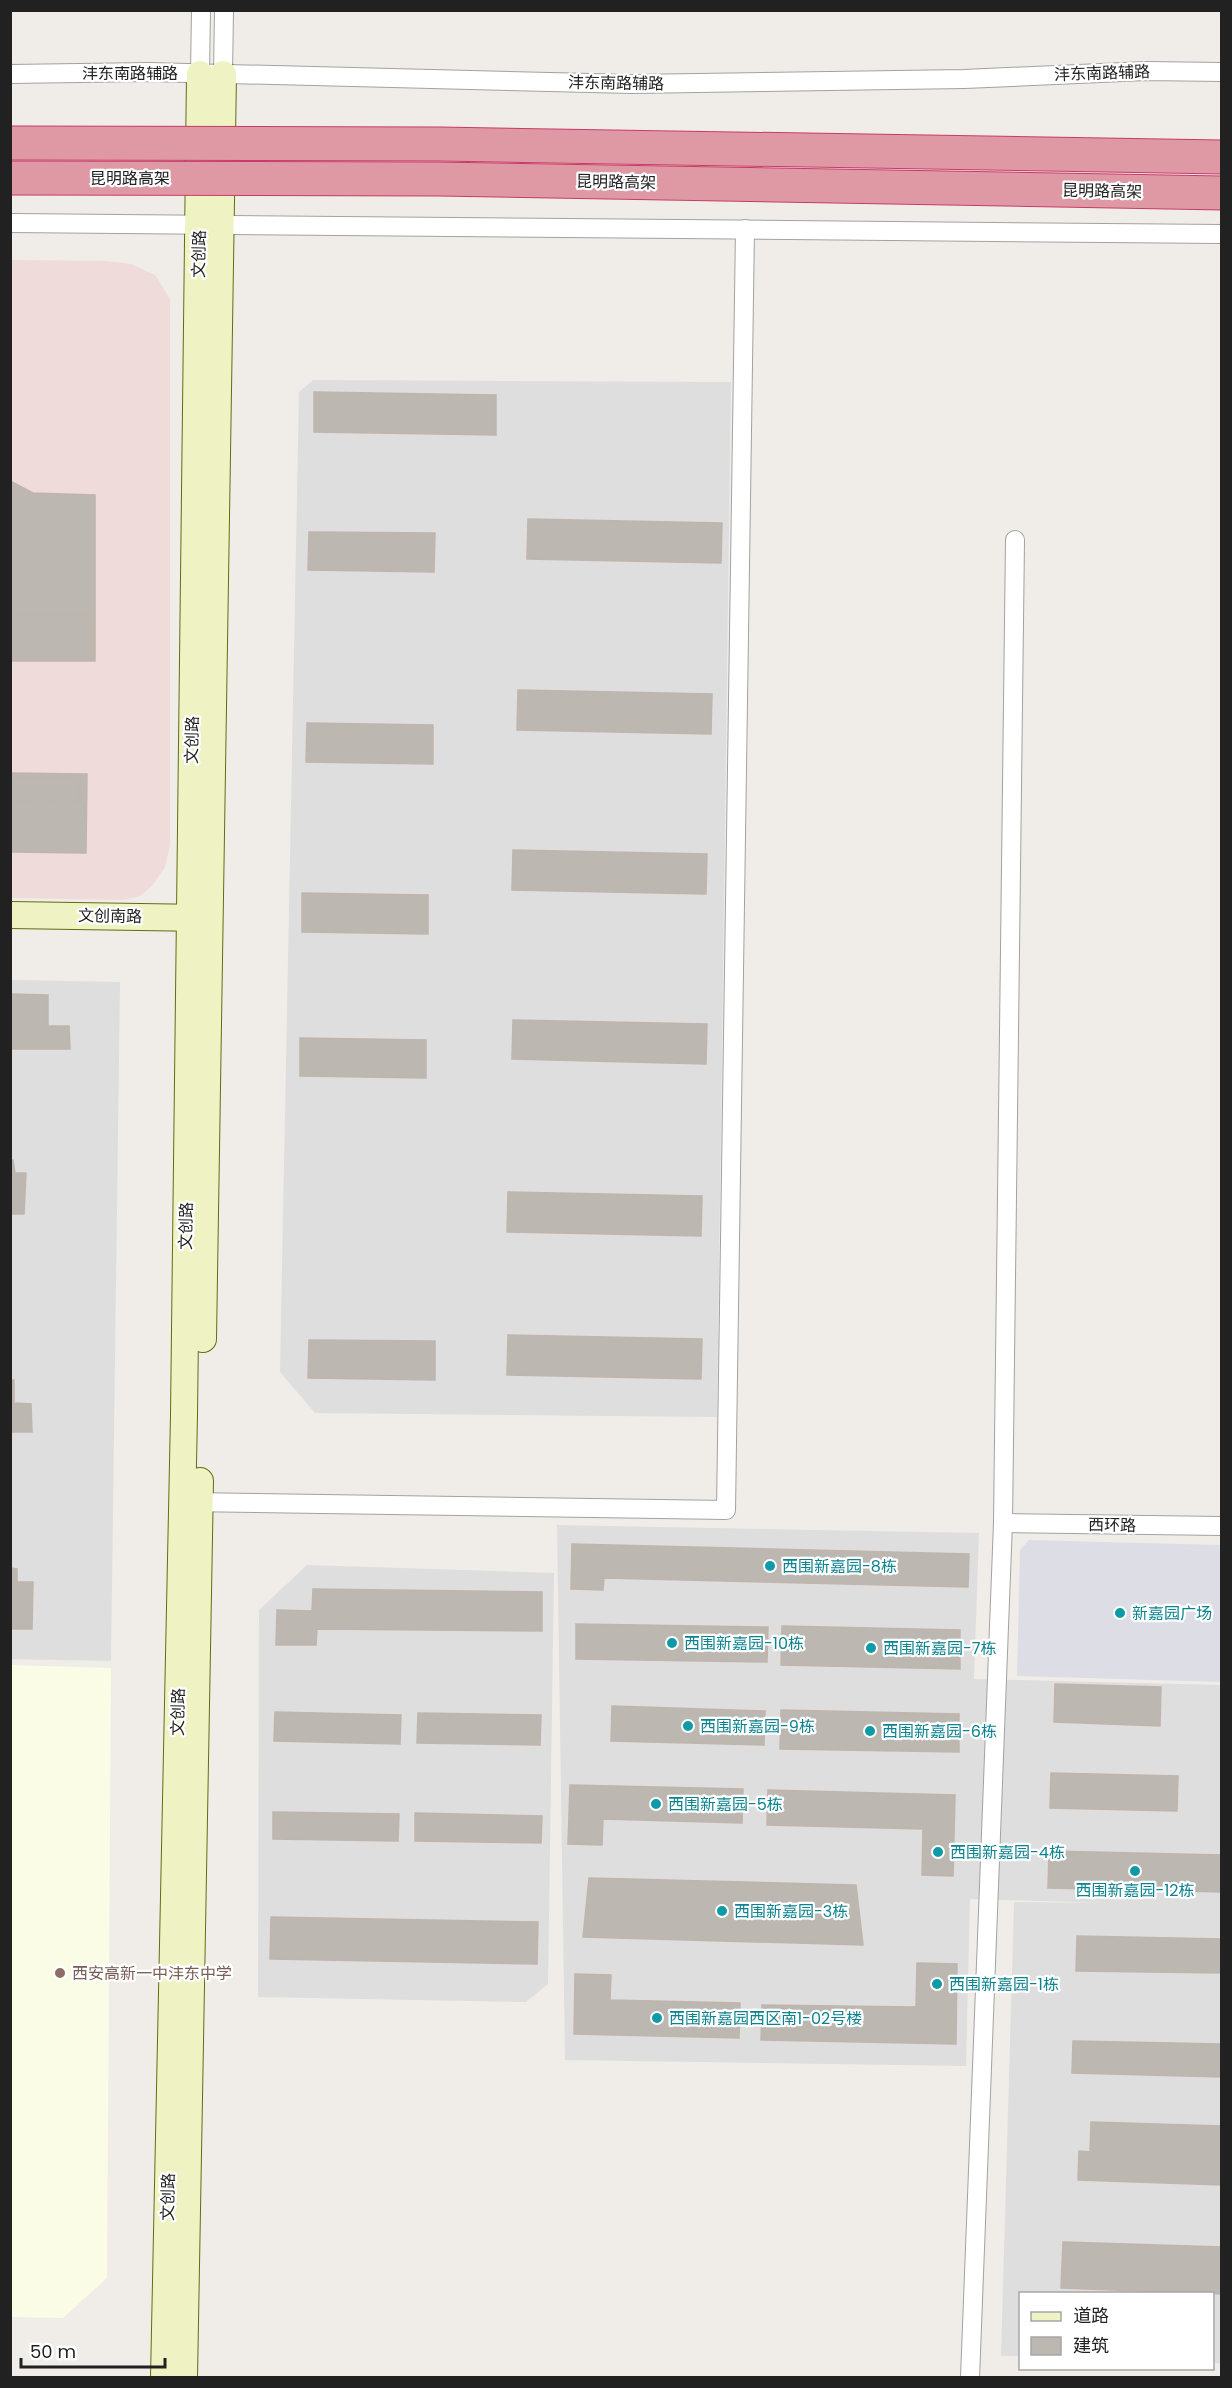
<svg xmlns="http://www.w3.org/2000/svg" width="1232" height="2388" font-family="Poppins,'Noto Sans SC',sans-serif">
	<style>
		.residential { fill: #dedede }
		.commercial { fill: #eedbda }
		.education { fill: #fbfce5 }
		.plaza { fill: #dddde6 }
		.building { fill: #bdb7b1; stroke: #c0b5ac; stroke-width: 1.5 }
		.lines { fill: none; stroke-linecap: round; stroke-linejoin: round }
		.street-casing { stroke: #a2a2a2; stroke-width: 20 }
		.secondary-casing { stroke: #616d12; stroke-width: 28 }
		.street { stroke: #fff; stroke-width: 18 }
		.secondary { stroke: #eff3c3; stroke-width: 26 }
		.highway-bridge-casing { stroke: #c83b68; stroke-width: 35; stroke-linecap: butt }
		.highway-bridge { stroke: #de99a4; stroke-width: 33 }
		.culture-dot { fill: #0f9aa8; stroke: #fff; stroke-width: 2 }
		.education-dot { fill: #8d6e63; stroke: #fff; stroke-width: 2 }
		.labels { text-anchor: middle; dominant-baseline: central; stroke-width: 4.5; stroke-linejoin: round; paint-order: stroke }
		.street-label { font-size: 16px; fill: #212121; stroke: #fff }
		.culture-label { font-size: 16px; fill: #0d838f; stroke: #fff; text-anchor: start }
		.education-label { font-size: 16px; fill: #785e54; stroke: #fff; text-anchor: start }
	</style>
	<rect width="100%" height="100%" fill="#f0ede8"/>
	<g class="residential">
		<path d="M313 380 731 382 717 1417 315 1413 280 1372 299 392Z"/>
		<path d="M11 980 120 982 111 1661 11 1659Z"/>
		<path d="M557 1525 979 1533 974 1679 1221 1685V2363H1213L1212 2294H1020V2356H1001L1014 1902 1109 1903 970 1899 966 2066 565 2060Z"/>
		<path d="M307 1565 554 1573 548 1984 526 2002 258 1997 259 1610Z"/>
	</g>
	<path class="commercial" d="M11 260 106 261 131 264 155 275 170 299V845L165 867 152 886 140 896 123 900 11 898Z"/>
	<path class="education" d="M11 1665 111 1668 107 2278 63 2318 11 2317Z"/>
	<path class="plaza" d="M1029 1540 1221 1545V1682L1017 1676 1020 1550Z"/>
	<g class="building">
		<path d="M314 392 496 395V435L314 432Z"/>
		<path d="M10 481 33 493 95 495V661H10Z"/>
		<path d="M528 519 722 523 721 563 527 559Z"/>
		<path d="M309 532 435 533 434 572 308 570Z"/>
		<rect x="10" y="615" width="81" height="42"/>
		<path d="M518 690 712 694 711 734 517 730Z"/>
		<path d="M307 723 433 725V764L306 762Z"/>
		<path d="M10 773 87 774 86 853 10 852Z"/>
		<path d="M10 778H80V802L10 801Z"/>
		<path d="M513 850 707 854 706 894 512 890Z"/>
		<path d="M302 893 428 895V934L302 932Z"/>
		<path d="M10 994 48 995V1026H69L70 1049H10Z"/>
		<path d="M513 1020 707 1024 706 1064 512 1059Z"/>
		<path d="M300 1038 426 1040V1078L300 1076Z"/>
		<path d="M10 1160H13L15 1173H26L24 1214H10Z"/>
		<path d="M508 1192 702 1196 701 1236 507 1232Z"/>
		<path d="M508 1335 702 1339 701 1379 507 1375Z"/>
		<path d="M309 1340 435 1341V1380L308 1378Z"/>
		<path d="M10 1380H14V1403L31 1404 32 1432H10Z"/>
		<path d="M572 1544 969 1554 968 1587 604 1578 603 1590 571 1589Z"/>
		<path d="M10 1568 17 1569V1582H33L32 1629H10Z"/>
		<path d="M313 1589 542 1592V1631L317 1629 316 1645H276L277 1610 312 1611Z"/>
		<path d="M576 1624 768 1627 767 1662 576 1659Z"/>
		<path d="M782 1626 960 1630V1669L781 1665Z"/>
		<path d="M1055 1684 1161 1687 1160 1726 1054 1722Z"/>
		<path d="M612 1706 765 1711 764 1745 611 1741Z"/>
		<path d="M781 1710 959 1714V1752L780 1749Z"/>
		<path d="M275 1712 401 1715 400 1744 274 1741Z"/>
		<path d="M418 1713 541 1715 540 1745 417 1743Z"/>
		<path d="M1051 1773 1178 1776 1177 1811 1050 1808Z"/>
		<path d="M570 1785 743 1789 742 1823 603 1819 602 1845 568 1844Z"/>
		<path d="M768 1790 955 1795 953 1876 922 1875 923 1829 767 1825Z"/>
		<path d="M273 1812 399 1814 398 1841 273 1839Z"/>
		<path d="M415 1813 542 1816 541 1843 415 1841Z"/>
		<path d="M1049 1851 1222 1855V1892L1048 1888Z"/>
		<path d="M589 1878 856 1885 863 1945 583 1937Z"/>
		<path d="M271 1917 538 1922 537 1964 270 1959Z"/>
		<path d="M1077 1936 1222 1939V1973L1076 1971Z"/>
		<path d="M917 1963 957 1964 956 2044 761 2040 762 2005 916 2007Z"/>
		<path d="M575 1974 611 1975 610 2000 740 2003 739 2038 574 2034Z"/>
		<path d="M1073 2041 1222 2044V2077L1072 2073Z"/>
		<path d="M1091 2122 1222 2126V2185L1078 2180 1079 2151 1090 2152Z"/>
		<path d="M1063 2242 1222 2247V2294L1061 2288Z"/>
	</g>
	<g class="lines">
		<defs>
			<g id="street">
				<path d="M10 74 149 72 632 84 964 79 1146 71 1222 72"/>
				<path d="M200 74 201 10"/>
				<path d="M223 74 224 10"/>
				<path d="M10 223 1222 234"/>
				<path d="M188 1502 726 1510 745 229"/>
				<path d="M1003 1523 1222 1526"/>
				<path d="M970 2378 1003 1523 1015 540"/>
			</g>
			<g id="secondary">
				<path d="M10 915 205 918"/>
				<path d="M203 1339 223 74"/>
				<path d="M164 2378 184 1415 200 74"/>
				<path d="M184 2378 200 1481"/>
			</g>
		</defs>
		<use href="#street" class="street-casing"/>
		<use href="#secondary" class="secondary-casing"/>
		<use href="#street" class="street"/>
		<use href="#secondary" class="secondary"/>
		<defs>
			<g id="highway-bridge">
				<path d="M10 143 440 144 1222 157"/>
				<path d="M10 178 439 179 1222 193"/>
			</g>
		</defs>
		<use href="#highway-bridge" class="highway-bridge-casing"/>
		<use href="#highway-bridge" class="highway-bridge"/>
	</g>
	<g class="culture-dot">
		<circle cx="770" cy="1566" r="6"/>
		<circle cx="1120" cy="1613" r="6"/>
		<circle cx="672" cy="1643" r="6"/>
		<circle cx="871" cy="1648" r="6"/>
		<circle cx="688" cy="1726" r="6"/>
		<circle cx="870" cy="1731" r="6"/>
		<circle cx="656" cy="1804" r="6"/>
		<circle cx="938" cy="1852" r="6"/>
		<circle cx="1135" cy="1871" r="6"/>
		<circle cx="722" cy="1911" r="6"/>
		<circle cx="937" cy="1984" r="6"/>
		<circle cx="657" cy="2018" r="6"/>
	</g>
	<circle class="education-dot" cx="60" cy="1973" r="6"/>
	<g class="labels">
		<g class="street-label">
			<text x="130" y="73">沣东南路辅路</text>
			<text transform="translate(1102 73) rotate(-2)">沣东南路辅路</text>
			<text transform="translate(616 83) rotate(1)">沣东南路辅路</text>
			<text x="130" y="178">昆明路高架</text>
			<text transform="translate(616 182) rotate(1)">昆明路高架</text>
			<text transform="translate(1102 191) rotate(1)">昆明路高架</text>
			<text transform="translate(199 254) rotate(-89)">文创路</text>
			<text transform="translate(192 740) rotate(-89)">文创路</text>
			<text transform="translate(110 916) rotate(1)">文创南路</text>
			<text transform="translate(186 1226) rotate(-89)">文创路</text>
			<text transform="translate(1112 1525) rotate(1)">西环路</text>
			<text transform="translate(178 1712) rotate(-89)">文创路</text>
			<text transform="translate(168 2197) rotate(-89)">文创路</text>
		</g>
		<g class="culture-label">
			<text x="782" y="1566">西围新嘉园-8栋</text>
			<text x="1132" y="1613">新嘉园广场</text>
			<text x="684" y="1643">西围新嘉园-10栋</text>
			<text x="883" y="1648">西围新嘉园-7栋</text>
			<text x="700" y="1726">西围新嘉园-9栋</text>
			<text x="882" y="1731">西围新嘉园-6栋</text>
			<text x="668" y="1804">西围新嘉园-5栋</text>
			<text x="950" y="1852">西围新嘉园-4栋</text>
			<text x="1135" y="1890" text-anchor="middle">西围新嘉园-12栋</text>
			<text x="734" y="1911">西围新嘉园-3栋</text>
			<text x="949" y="1984">西围新嘉园-1栋</text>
			<text x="669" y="2018">西围新嘉园西区南1-02号楼</text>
		</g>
		<g class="education-label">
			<text x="72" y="1973">西安高新一中沣东中学</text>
		</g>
	</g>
	<rect width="1232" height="2388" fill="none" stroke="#212121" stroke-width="24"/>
	<rect x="1019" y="2292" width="195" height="78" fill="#ffffff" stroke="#a6a6a6" stroke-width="1.5"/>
	<rect x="1031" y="2312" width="30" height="9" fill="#eff3c3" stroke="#a6a6a6" stroke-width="1.5"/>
	<text x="1073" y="2322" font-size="18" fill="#212121">道路</text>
	<rect x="1031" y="2337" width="30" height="18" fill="#bdb7b1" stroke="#a6a6a6" stroke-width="1.5"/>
	<text x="1073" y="2352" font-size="18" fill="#212121">建筑</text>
	<path d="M21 2358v9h144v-9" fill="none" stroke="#212121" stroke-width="3"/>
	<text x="30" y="2358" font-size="18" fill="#212121" stroke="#ffffff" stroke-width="4.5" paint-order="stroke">50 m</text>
</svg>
